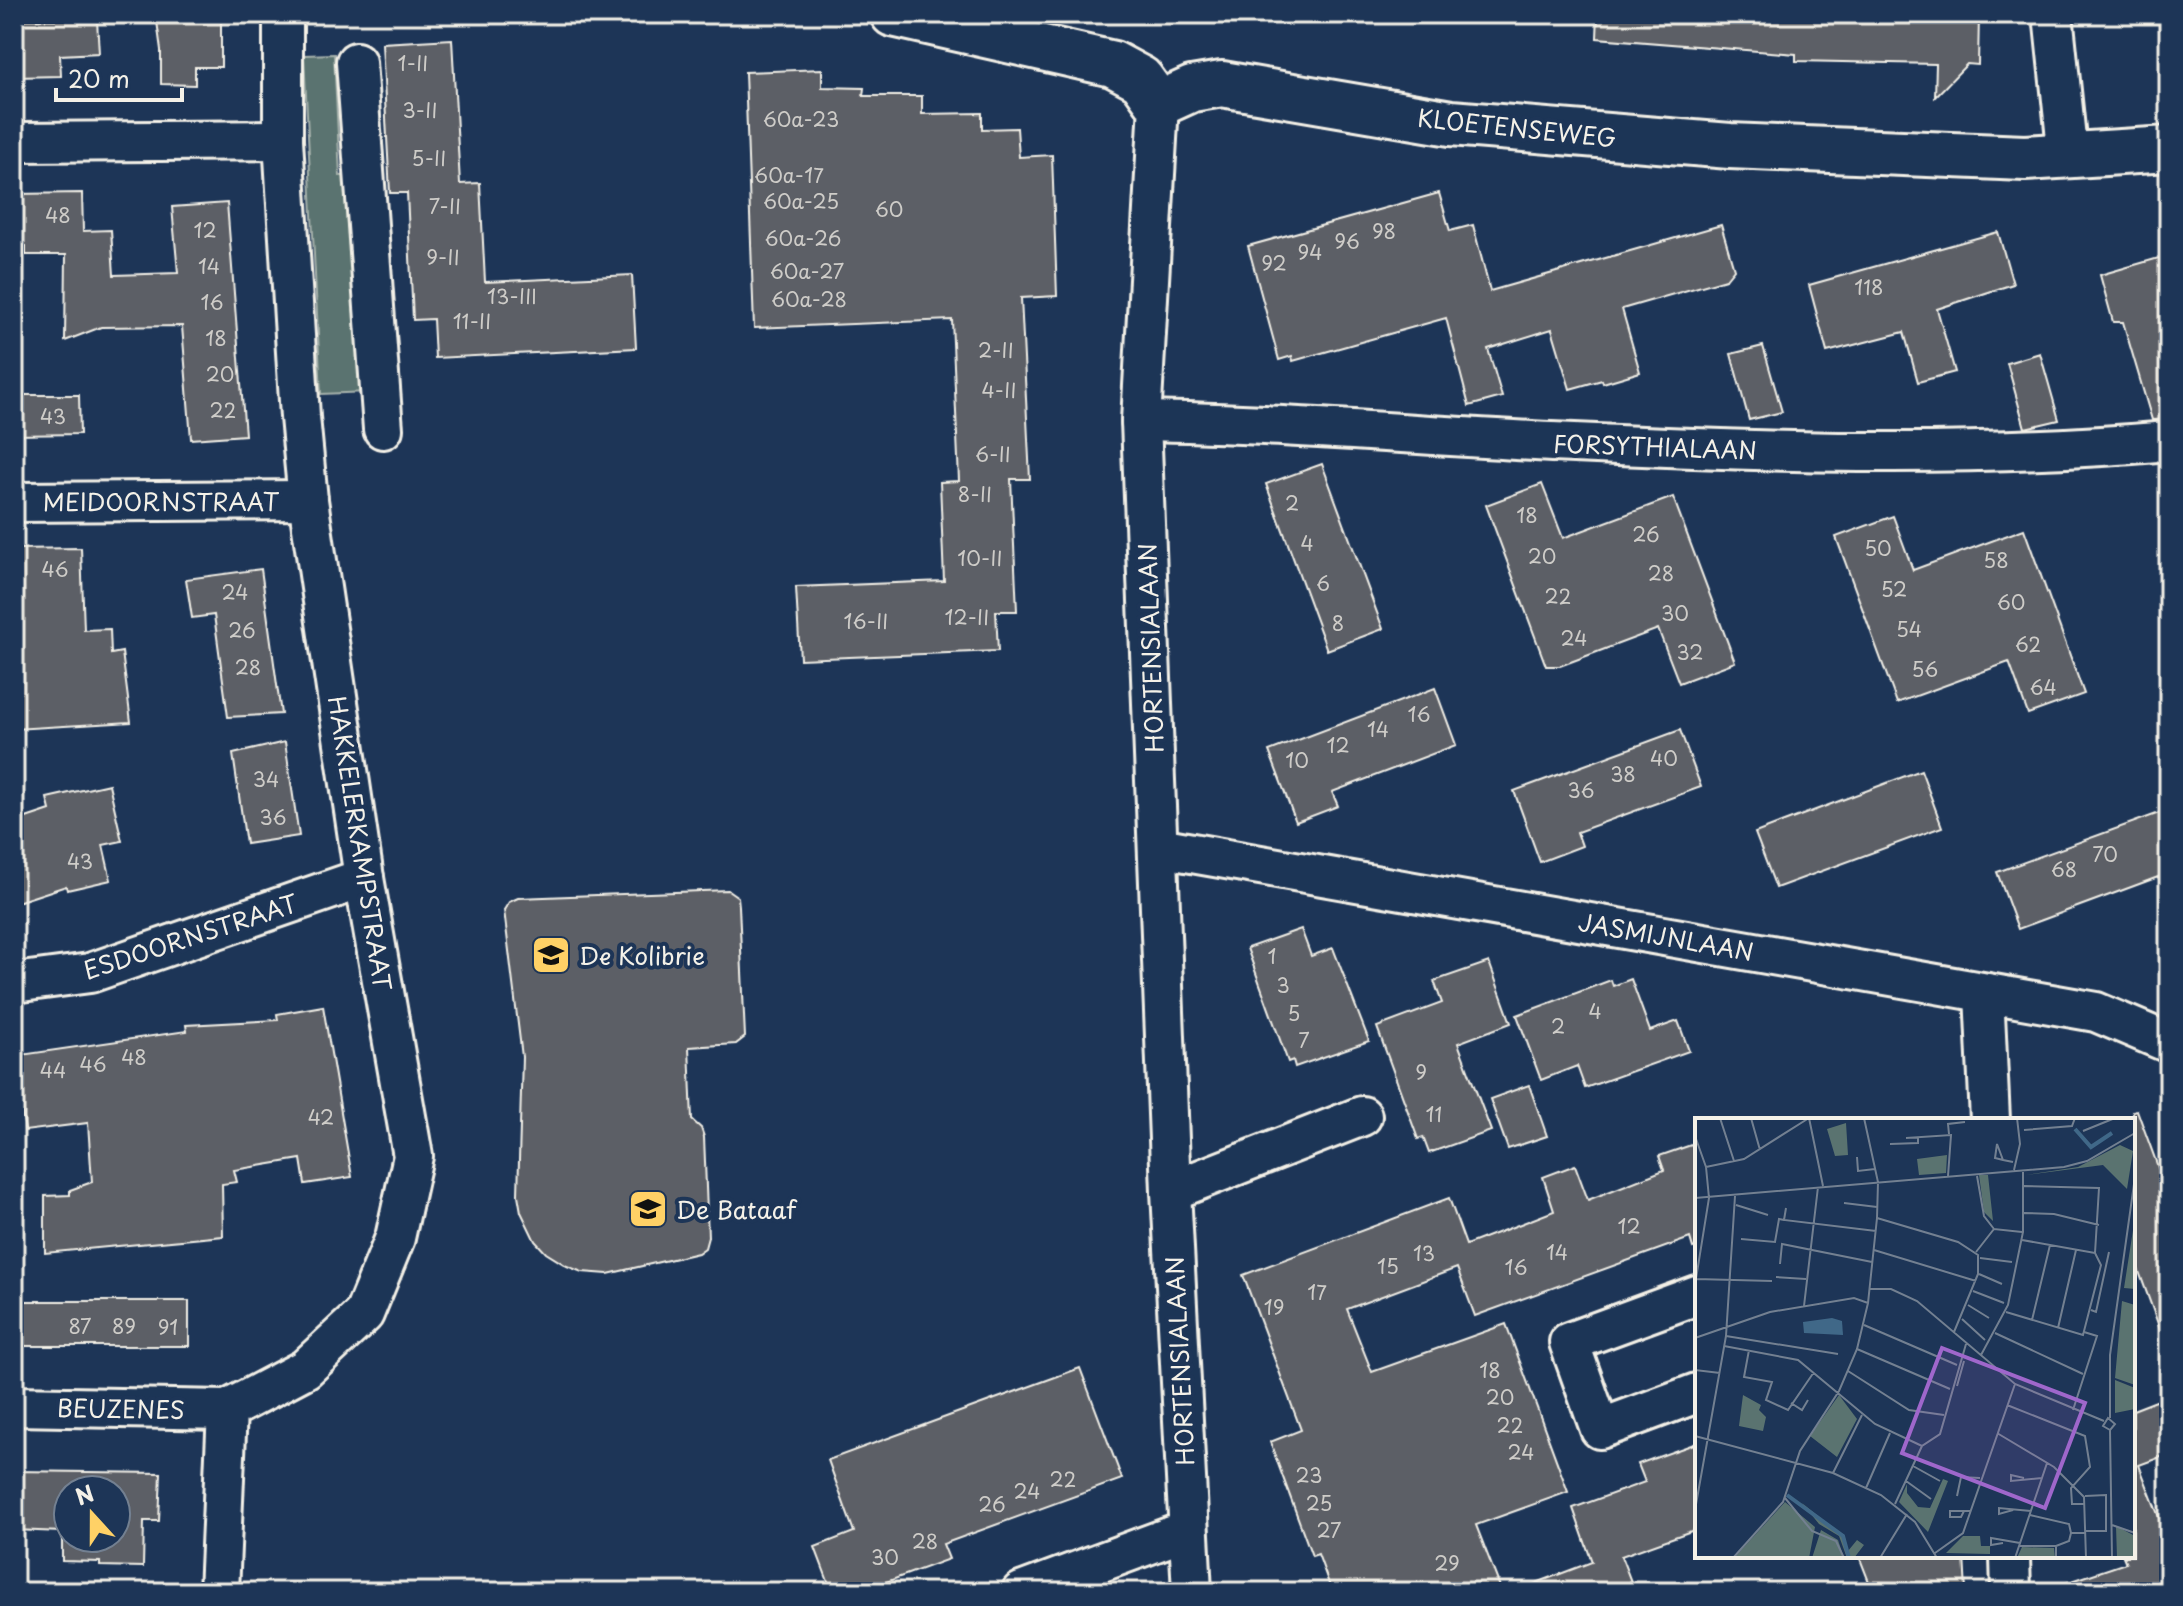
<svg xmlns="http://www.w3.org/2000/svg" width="2183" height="1606" font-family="'Playpen Sans',sans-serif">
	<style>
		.green { fill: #5a7370; stroke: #a7b2ac; stroke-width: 2 }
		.building { fill: #5b5e66; stroke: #f4f1e8; stroke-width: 2; fill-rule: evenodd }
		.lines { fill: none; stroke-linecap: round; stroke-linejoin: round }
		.street-casing { stroke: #f4f1e8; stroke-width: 44 }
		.secondary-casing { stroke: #f4f1e8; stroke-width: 50 }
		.street { stroke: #1d3557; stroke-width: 38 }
		.secondary { stroke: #1d3557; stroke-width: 44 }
		.labels { text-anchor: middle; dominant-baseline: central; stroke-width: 8; stroke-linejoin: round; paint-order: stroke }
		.number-label { font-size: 20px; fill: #ceccc8 }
		.street-label { font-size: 24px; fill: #f4f1e8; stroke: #1d3557 }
		.poi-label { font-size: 24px; fill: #f4f1e8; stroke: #1d3557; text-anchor: start }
		.inset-river { fill: none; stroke: #406888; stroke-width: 4 }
		.inset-road { fill: none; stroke: #738091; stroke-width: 2 }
		.view { fill: #9f67cb; fill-opacity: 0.15; stroke: #9f67cb; stroke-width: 4 }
		.inset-edge { fill: none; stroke: #f4f1e8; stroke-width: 4 }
	</style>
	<rect width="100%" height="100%" fill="#1d3557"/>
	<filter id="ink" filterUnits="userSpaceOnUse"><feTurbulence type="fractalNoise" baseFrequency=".0125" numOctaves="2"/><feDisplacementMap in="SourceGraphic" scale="16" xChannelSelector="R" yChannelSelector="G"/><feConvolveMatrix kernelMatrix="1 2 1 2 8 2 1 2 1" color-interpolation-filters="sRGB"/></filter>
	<g filter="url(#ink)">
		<path class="green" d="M334 54 340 176 358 175 368 392 321 394 304 55Z"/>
		<g class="building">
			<path d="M156 14H221V67H195V85L161 84V50Z"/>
			<path d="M1598 14H1979L1978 65 1967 64 1935 97 1936 64 1796 61V54L1597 38Z"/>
			<path d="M14 19 97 20 99 53 60 55 61 76 14 77Z"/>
			<path d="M452 39 460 184 480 183 485 282 632 275 636 348 435 358 433 319 413 320 407 193H390L382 43Z"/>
			<path d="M822 69V87L864 88 863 96H922V114L982 113V129L1017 128 1019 157 1052 155 1057 296 1021 298 1030 479H1011L1017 611H996L998 651 800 659 796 587 944 581 940 482 959 481 952 320 754 328 745 72Z"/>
			<path d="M82 193 83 231 111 230 114 275 178 273 172 207 227 203 245 435 191 439 182 326 101 327 65 341 66 255H26V246H14V194Z"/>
			<path d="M1439 193 1450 231 1473 225 1490 291 1721 225 1734 269 1726 279 1622 309 1640 372 1603 383 1602 380 1570 389 1552 329 1488 349 1502 397 1469 406 1446 318 1293 361 1292 356 1279 360 1248 246Z"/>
			<path d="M1998 232 2013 284 1937 309 1955 372 1918 382 1904 332 1827 352 1809 285Z"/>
			<path d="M2169 255V419L2152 420 2123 322H2113L2100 275Z"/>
			<path d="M1763 346 1782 412 1749 420 1731 354Z"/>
			<path d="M2040 353 2059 420 2025 428 2007 363Z"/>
			<path d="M14 395H79L80 434 14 435Z"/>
			<path d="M1322 464 1383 629 1327 650 1266 484Z"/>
			<path d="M1542 484 1563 538 1673 497 1735 662 1679 683 1658 629 1560 666H1546L1486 505Z"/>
			<path d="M1893 516 1913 570 2024 529 2084 694 2028 714 2009 662 1897 703 1836 537Z"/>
			<path d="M81 548 84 630 110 629 111 654 122 652 131 722 14 729V549Z"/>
			<path d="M261 569 281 714 228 717 214 615 192 618 186 579Z"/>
			<path d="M1435 688 1456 745 1332 792 1338 806 1296 822 1269 751Z"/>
			<path d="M1680 730 1701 787 1577 832 1582 846 1540 862 1514 791Z"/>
			<path d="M285 742 299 836 246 844 233 754Z"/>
			<path d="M1921 770 1942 827 1776 888 1755 833Z"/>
			<path d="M109 784 122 841 103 845 111 880 67 890 66 886 14 903V822L50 810 47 798Z"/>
			<path d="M2162 812 2169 830V873L2018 929 1997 872Z"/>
			<path d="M728 890 738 897 739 906 745 1037 736 1044 689 1047 692 1120 701 1128 704 1137 708 1237 705 1248 698 1253 608 1274 582 1272 567 1266 546 1253 535 1241 521 1212 518 1195 522 1057 504 910 509 902 518 898Z"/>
			<path d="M1301 929 1311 956 1333 948 1369 1041 1295 1067 1293 1060 1288 1062 1247 948Z"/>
			<path d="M1489 962 1511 1023 1458 1043 1491 1131 1429 1153 1423 1137 1418 1139 1377 1027 1442 1003 1434 981Z"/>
			<path d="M1631 979 1650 1031 1678 1021 1689 1051 1585 1088 1577 1066 1541 1080 1517 1015 1611 980 1613 986Z"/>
			<path d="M323 1006 352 1177 305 1184 301 1159 234 1170 237 1182 222 1184 223 1236 45 1253V1196L70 1195V1190L92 1182 88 1123 25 1131 20 1098 14 1099V1056L187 1031 186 1025 278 1020 277 1014Z"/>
			<path d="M1529 1085 1547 1136 1508 1149 1490 1099Z"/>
			<path d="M2137 1110 2169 1197V1342L2165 1343 2133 1255V1111Z"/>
			<path d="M1697 1143V1247L1693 1248 1690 1238 1475 1316 1457 1268 1347 1309 1372 1372 1506 1324 1568 1492 1476 1525 1502 1592H1332L1318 1554 1312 1556 1270 1442 1301 1430 1243 1275 1449 1198 1466 1245 1554 1211 1543 1177 1575 1165 1588 1200 1664 1170 1659 1156Z"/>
			<rect x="16" y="1301" width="173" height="45"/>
			<path d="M1080 1368 1122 1479 943 1544 949 1559 859 1592H832L815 1547 854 1532 828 1460Z"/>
			<path d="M2169 1396V1454L2139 1465 2169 1543V1592H2058L2057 1586 2126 1563 2123 1556H2133V1410Z"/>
			<path d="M1697 1443V1529L1621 1556 1635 1592H1523V1588L1592 1562 1573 1508 1645 1482 1638 1464Z"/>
			<path d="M14 1471 161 1473 159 1521H144L143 1567 100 1566V1562L62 1561V1532L14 1530ZM68 1490H116V1538H68Z"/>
			<path d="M1859 1556H1964L1966 1592H1873Z"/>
		</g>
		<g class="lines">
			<defs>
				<g id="street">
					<path d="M2053 14 2068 158"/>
					<path d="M356 62 383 429"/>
					<path d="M1159 104 1141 421 1171 1191 1192 1592"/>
					<path d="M14 142 283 140"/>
					<path d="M1141 421C1278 423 1415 435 1552 442 1757 452 1964 459 2169 441"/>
					<path d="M14 502 308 500"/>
					<path d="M1158 847 2096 1012 2169 1043"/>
					<path d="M14 983 90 973 364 878"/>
					<path d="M1984 993 1990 1120"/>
					<path d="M1171 1191 1362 1116"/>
					<path d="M1697 1295 1569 1342 1600 1429 1697 1393"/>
					<path d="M14 1406 227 1410"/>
					<path d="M2010 1556 2011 1592"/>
					<path d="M219 1592 227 1410 305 1369 364 1314 395 1238 413 1156 364 878 308 500 300 417 283 140V14"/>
					<path d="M1021 1592 1188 1530"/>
				</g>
				<path id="secondary" d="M893 14 1113 64 1141 79 1159 104 1192 89 1222 84 1451 123 1730 146 2025 158 2169 149"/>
			</defs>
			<use href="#street" class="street-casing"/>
			<use href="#secondary" class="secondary-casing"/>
			<use href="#street" class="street"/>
			<use href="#secondary" class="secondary"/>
		</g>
	</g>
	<defs>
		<symbol id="school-square" viewBox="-11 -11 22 22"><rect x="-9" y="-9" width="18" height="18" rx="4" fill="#ffd166" stroke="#1d3557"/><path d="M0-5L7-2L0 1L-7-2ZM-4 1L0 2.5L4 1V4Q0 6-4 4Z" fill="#111"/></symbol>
	</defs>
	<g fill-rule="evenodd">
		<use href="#school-square" x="529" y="933" width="44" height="44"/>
		<use href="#school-square" x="626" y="1187" width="44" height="44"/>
	</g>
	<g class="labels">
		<g class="number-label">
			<text x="413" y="63">1-II</text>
			<text x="420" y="110">3-II</text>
			<text x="801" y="119">60a-23</text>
			<text x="429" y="158">5-II</text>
			<text x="789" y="175">60a-17</text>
			<text x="801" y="201">60a-25</text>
			<text x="445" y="206">7-II</text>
			<text x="889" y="209">60</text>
			<text x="58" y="215">48</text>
			<text x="205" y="230">12</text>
			<text x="1384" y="231">98</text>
			<text x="803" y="238">60a-26</text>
			<text x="1347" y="241">96</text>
			<text x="1310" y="252">94</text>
			<text x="443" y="257">9-II</text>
			<text x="1274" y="263">92</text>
			<text x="209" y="266">14</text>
			<text x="807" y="271">60a-27</text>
			<text x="1869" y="287">118</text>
			<text x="512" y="296">13-III</text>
			<text x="809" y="299">60a-28</text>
			<text x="212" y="302">16</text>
			<text x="472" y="321">11-II</text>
			<text x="216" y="338">18</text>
			<text x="996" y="350">2-II</text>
			<text x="220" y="374">20</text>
			<text x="999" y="390">4-II</text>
			<text x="223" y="410">22</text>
			<text x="53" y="416">43</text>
			<text x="993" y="454">6-II</text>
			<text x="975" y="494">8-II</text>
			<text x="1292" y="503">2</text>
			<text x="1527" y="515">18</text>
			<text x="1646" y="534">26</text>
			<text x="1307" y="543">4</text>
			<text x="1878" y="548">50</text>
			<text x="1542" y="556">20</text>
			<text x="980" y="558">10-II</text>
			<text x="1996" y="560">58</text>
			<text x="55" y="569">46</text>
			<text x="1661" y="573">28</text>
			<text x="1323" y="583">6</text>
			<text x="1894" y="589">52</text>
			<text x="235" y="592">24</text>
			<text x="1558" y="596">22</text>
			<text x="2011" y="602">60</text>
			<text x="1675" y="613">30</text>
			<text x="967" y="617">12-II</text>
			<text x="866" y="621">16-II</text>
			<text x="1338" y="623">8</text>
			<text x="1909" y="629">54</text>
			<text x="242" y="630">26</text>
			<text x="1574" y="638">24</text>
			<text x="2028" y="644">62</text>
			<text x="1690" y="652">32</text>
			<text x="248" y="667">28</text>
			<text x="1925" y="669">56</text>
			<text x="2043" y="687">64</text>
			<text x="1419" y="714">16</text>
			<text x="1378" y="729">14</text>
			<text x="1338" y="745">12</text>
			<text x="1664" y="758">40</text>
			<text x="1297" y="760">10</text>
			<text x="1623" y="774">38</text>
			<text x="266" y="779">34</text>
			<text x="1581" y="790">36</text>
			<text x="273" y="817">36</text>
			<text x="2105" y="854">70</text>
			<text x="80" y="861">43</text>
			<text x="2064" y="869">68</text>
			<text x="1272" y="956">1</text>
			<text x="1283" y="985">3</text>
			<text x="1595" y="1011">4</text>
			<text x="1294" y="1013">5</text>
			<text x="1558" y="1026">2</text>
			<text x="1304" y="1040">7</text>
			<text x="134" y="1057">48</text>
			<text x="93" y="1064">46</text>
			<text x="53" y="1070">44</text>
			<text x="1421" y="1072">9</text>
			<text x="1434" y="1114">11</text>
			<text x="321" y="1117">42</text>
			<text x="1629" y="1226">12</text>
			<text x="1557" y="1252">14</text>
			<text x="1424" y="1253">13</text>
			<text x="1388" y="1266">15</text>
			<text x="1516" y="1267">16</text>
			<text x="1317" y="1292">17</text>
			<text x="1274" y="1307">19</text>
			<text x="80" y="1326">87</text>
			<text x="124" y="1326">89</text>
			<text x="168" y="1327">91</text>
			<text x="1490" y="1370">18</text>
			<text x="1500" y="1397">20</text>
			<text x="1510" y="1425">22</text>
			<text x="1521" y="1452">24</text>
			<text x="1309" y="1475">23</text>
			<text x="1063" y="1479">22</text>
			<text x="1027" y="1491">24</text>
			<text x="1319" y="1503">25</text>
			<text x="992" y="1504">26</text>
			<text x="1329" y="1530">27</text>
			<text x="925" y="1541">28</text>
			<text x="885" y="1557">30</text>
			<text x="1447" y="1563">29</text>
		</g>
		<g class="street-label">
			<text transform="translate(1517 127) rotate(6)">KLOETENSEWEG</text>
			<text transform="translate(1655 446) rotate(2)">FORSYTHIALAAN</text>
			<text x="161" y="501">MEIDOORNSTRAAT</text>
			<text transform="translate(1150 648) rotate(-92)">HORTENSIALAAN</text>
			<text transform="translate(361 843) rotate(81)">HAKKELERKAMPSTRAAT</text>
			<text transform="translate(190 936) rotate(-18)">ESDOORNSTRAAT</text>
			<text transform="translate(1666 936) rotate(10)">JASMIJNLAAN</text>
			<text transform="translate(1179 1361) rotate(-93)">HORTENSIALAAN</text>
			<text transform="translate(121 1408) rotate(1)">BEUZENES</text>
		</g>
		<g class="poi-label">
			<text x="579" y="955">De Kolibrie</text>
			<text x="676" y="1209">De Bataaf</text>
		</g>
	</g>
	<g transform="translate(1695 1118)">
		<rect width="440" height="440" fill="#1d3557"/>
		<path d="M151 5 153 37 140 38 132 11ZM425 27 438 33 432 71 408 47 331 57 383 49ZM252 37 251 55 224 57 222 41ZM284 57H293L298 103 289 94ZM438 112H440V171L429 170ZM427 183 440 187V267L420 260ZM420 262 440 270V291L420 295ZM48 277 66 287 64 292 71 299 68 313 44 308ZM144 277 162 301 142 339 115 318ZM248 361 253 363 233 414 204 384 212 366V375L223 389 235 390ZM90 384 120 409 114 440H39ZM107 385 146 417 153 433 162 422 169 427 159 440H152L144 418 124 406ZM421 408 440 418V440H422ZM126 412 143 422 149 440H117ZM268 418H285L286 428H295V436L251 435ZM327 429 359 430 360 440H322Z" fill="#5a7370"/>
		<path d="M137 200 147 203 148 217 109 215 108 204Z" fill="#406888"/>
		<path class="inset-river" d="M380 11 396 29 417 15M92 377 148 418 154 440"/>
		<path class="inset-road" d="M25 0 39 43M56 0 65 32M114 0 128 68M329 12 377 8 380 0M388 13 420 0M254 16 253 6 270 4M0 18 11 49M211 20 256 17 253 58M195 26 223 25V20M162 39 163 53 180 51M308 42 302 26 300 40 308 42 318 44M11 49 49 41 114 0M319 52 325 26 322 0M282 58 289 98 299 111M0 80 369 49 392 43 440 15M149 85 182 89M41 87 73 97M91 90 89 102 181 113M329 95 359 96 404 107M182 100 263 124 283 137V156L259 214M46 121 80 124 84 101 89 102M327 122 400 135M179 132 281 163M281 134 299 111 327 114M285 140 317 144M85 146 87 126 177 144M284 156 307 166M81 159 111 161M1 161 77 163M0 167 14 80 11 49M175 171H196L222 183 320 266 409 303M278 173 309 185M273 187 294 200M109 188 123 69M396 192 401 194 414 134M311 194 388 217 406 147 400 135 404 70 329 68M267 201 290 222M337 202 355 127M169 207 262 247M363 210 381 132M300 215 388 256M31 218 143 236M0 220 75 194 159 180 173 185M29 228 103 242 180 306 227 328M162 231 255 271M54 232 49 259 77 264 71 282 93 292 119 254M286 237 313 187 328 114V52M0 252 25 255M153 253 214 292 249 297M262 268 269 243M96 285 107 292 113 282M312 287 390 318 395 349 376 370 377 386H390M378 292 402 218 389 214M415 300V237L440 59M415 312 408 308 413 300 420 306 415 312 417 440M302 315 359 349 389 379 391 440M0 318 138 355 186 377 220 404 242 440M218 348 245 363M138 355 167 297M329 360 316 357V363L347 360M211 363 236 381M171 370 195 315M262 378 266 359 285 360M390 378 411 377V413H391M90 380 117 413 141 423 149 440M200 386 227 328 245 316 271 226M0 392 31 218 40 78M318 392 304 396V390L336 393M269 393 266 399H255V393H275M335 397 374 406 376 415M417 407 440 415M308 425 296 427V420L325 425M324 428H361V440M361 428 374 423 376 415H391M240 435 268 415 320 266M38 440 88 384 105 333 144 273 162 231 173 185 182 100 183 64 169 0M185 440 212 396M320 440 352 345"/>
		<path class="view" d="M247 230 390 285 350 390 207 335Z"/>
		<rect width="440" height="440" class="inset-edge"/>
	</g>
	<rect width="2183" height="1606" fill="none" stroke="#1d3557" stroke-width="48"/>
	<rect x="24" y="24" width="2135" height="1558" fill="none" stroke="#f4f1e8" stroke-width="3" filter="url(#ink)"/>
	<g transform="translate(92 1514) rotate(339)"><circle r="38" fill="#1d3557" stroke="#738091" stroke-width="2"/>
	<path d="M0-6L14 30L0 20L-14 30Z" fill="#ffd166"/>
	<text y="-12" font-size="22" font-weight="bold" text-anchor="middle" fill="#f4f1e8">N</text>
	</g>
	<path d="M56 88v12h126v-12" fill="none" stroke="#f4f1e8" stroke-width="4"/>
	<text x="68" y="88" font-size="24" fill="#f4f1e8" stroke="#1d3557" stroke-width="6" paint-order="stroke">20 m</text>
</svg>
